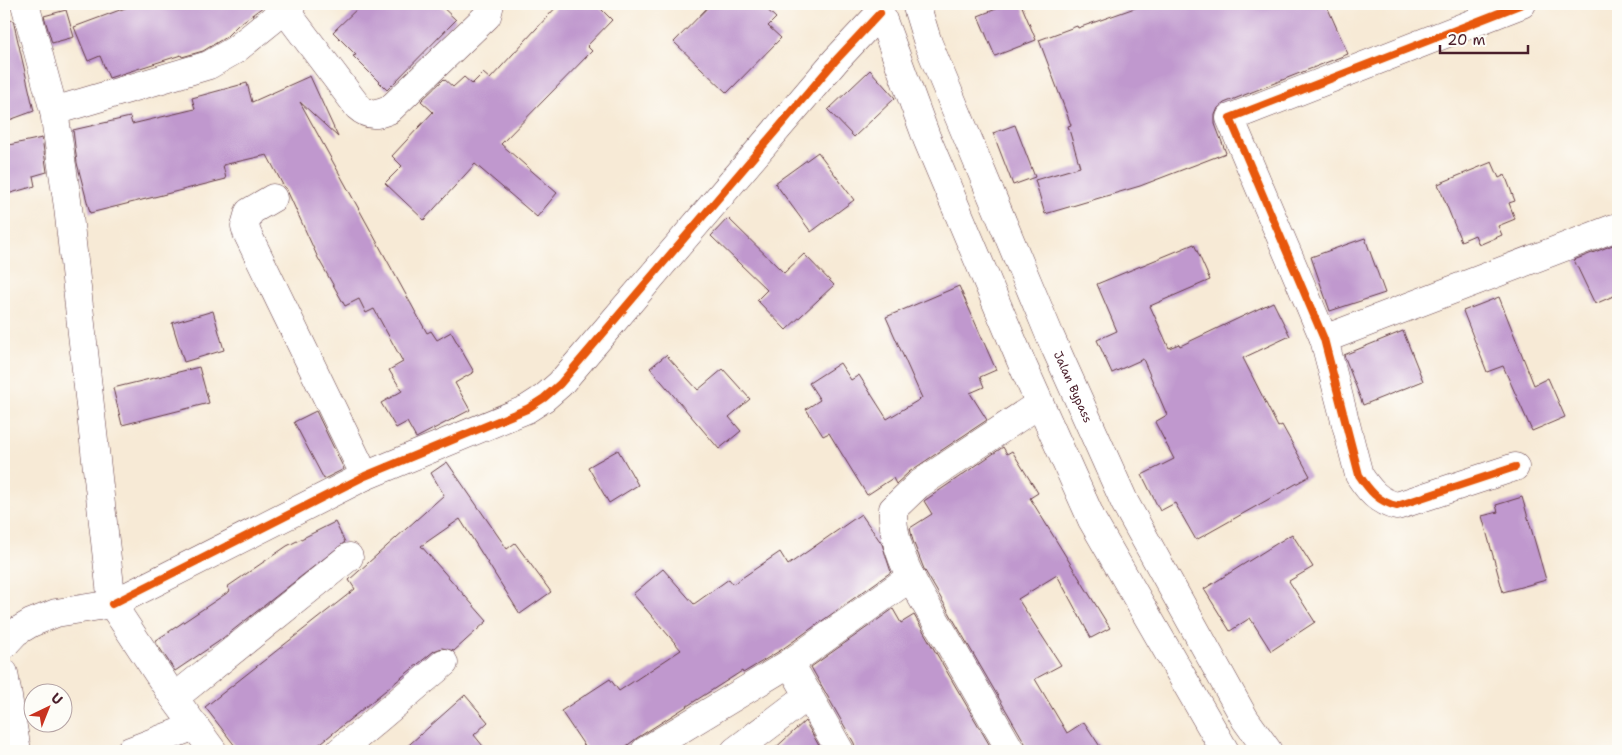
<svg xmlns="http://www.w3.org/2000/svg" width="1622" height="755" font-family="'Shantell Sans',sans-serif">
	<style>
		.building { fill: #c098ce }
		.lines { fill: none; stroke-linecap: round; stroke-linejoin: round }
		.minor-casing { stroke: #643d45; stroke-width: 29 }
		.highway-casing { stroke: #643d45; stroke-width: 29 }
		.minor { stroke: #fff; stroke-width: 28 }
		.highway { stroke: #fff; stroke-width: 28 }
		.cycleway-casing { stroke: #fdfcf7; stroke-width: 11 }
		.cycleway { stroke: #e8590c; stroke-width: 8 }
		.labels { text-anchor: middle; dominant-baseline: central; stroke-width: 5; stroke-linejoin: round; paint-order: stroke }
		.street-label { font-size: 12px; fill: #4a1f2b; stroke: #fdfcf7 }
	</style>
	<rect width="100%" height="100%" fill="#fdfcf7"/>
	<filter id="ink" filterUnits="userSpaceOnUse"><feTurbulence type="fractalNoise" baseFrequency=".02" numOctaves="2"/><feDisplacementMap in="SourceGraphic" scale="10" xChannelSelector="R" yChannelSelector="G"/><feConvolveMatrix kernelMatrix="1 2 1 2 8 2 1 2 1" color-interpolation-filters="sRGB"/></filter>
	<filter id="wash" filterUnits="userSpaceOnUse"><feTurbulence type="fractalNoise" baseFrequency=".0096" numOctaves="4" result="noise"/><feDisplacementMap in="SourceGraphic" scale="20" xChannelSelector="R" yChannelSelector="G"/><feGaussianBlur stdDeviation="1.12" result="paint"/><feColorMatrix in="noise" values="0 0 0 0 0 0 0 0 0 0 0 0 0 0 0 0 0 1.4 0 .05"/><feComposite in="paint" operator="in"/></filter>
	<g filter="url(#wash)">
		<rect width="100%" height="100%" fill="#f7ead6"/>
		<g id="blocks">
			<g class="building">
				<path d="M136 4H267L238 25 226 37 203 51 182 57 181 55 109 78 100 56 88 61 74 27Z"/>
				<path d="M362 4H439L456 20 387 90 353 56 356 55 333 32Z"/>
				<path d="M559 4H596L612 20 587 46 592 51 501 144 557 193 537 217 475 164 424 220 385 183 402 166 392 156 433 112 421 101 444 79 453 87 464 77 472 84 483 73 490 79Z"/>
				<path d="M711 4H761L776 18 768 26 781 38 727 93 674 42Z"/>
				<path d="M1009 4H1021L1036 40 995 56 978 16Z"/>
				<path d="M1146 4H1326L1348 54 1224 103 1218 108 1215 115V124L1226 153 1140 186 1045 214 1035 180 1080 167 1068 126 1071 125 1039 40 1077 26 1078 28Z"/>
				<path d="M66 10 74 37 52 43 44 16Z"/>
				<path d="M13 20 34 111 4 122V21Z"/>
				<path d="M870 70 895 98 854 137 828 110Z"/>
				<path d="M310 76 338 137 300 102 427 333 431 331 437 340 451 332 474 372 455 383 470 410 416 438 407 422 396 428 381 403 402 391 389 370 403 362 374 309 366 313 359 299 345 306 318 258 286 188 284 187 267 155 223 165 226 179 90 213 77 163 73 130 130 117 132 124 195 109 192 98 247 83 252 102Z"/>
				<path d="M1015 125 1035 177 1013 185 993 133Z"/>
				<path d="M42 138 47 172 33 176 35 186 4 195V146Z"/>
				<path d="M818 152 854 200 811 232 775 183Z"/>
				<path d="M1492 162 1499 178 1505 175 1515 201 1509 203 1515 219 1498 226 1502 235 1479 245 1475 235 1461 241 1438 184Z"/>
				<path d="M728 218 784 273 804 254 834 285 786 330 757 300 767 290 711 236Z"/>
				<path d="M1365 238 1385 293 1330 311 1311 257Z"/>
				<path d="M1618 243V294L1595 304 1574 260Z"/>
				<path d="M1194 244 1210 280 1150 306 1169 348 1179 344 1180 346 1273 302 1290 336 1243 358 1278 427 1282 425 1310 476 1196 540 1175 503 1160 511 1142 475 1174 459 1155 422 1167 415 1143 359 1112 373 1097 340 1117 331 1097 284Z"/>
				<path d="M959 286 996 370 980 377 984 387 970 393 987 420 909 472 896 484 893 478 867 495 829 433 823 436 806 409 820 400 809 383 840 363 851 380 859 375 887 419 922 398 886 317Z"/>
				<path d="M1499 297 1534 385 1548 378 1565 417 1532 431 1503 366 1487 372 1463 311Z"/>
				<path d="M213 311 224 350 184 362 172 323Z"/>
				<path d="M1403 331 1423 381 1363 405 1344 355Z"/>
				<path d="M666 355 698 390 723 369 750 399 729 417 741 431 719 449 650 368Z"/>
				<path d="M199 367 209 403 122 425 113 388Z"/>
				<path d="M316 411 344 469 324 479 294 422Z"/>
				<path d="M1003 447 1007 454 1012 451 1038 493 1030 498 1110 628 1091 638 1057 575 1018 599 1061 665 1035 679 1067 733 1084 722 1103 751H1027L1025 743 924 569 913 541 910 528 932 514 924 501Z"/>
				<path d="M618 450 638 485 609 503 588 467Z"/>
				<path d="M447 462 507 549 515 543 551 592 520 614 460 519 421 546 487 621 454 651 442 648 434 651 311 751H239L205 707 355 589 349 580 444 495 431 473Z"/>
				<path d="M1522 497 1546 580 1503 592 1482 516 1498 512 1496 505Z"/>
				<path d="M861 514 882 544 891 572 781 650 743 673 742 671 637 738 620 751H588L561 711 610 679 619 691 681 650 633 594 663 569 694 604 729 579 733 584 780 552 788 565Z"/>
				<path d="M335 522 345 542 218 642 175 671 155 641 230 591 227 587 287 546Z"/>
				<path d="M1292 534 1313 567 1289 581 1315 622 1271 651 1250 618 1230 631 1204 589Z"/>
				<path d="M893 609 901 623 914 615 993 751H856L854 743 811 667Z"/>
				<path d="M465 695 488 722 474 735 487 751H402Z"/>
				<path d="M805 721 822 751H772Z"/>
			</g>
		</g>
	</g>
	<g filter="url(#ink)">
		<use href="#blocks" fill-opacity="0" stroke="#643d45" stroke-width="1"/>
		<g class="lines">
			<defs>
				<g id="minor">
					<path d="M25 4 54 111 68 207 112 604 174 698 213 751"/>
					<path d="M285 10 358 107C369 117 377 115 389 110L487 16 490 4"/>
					<path d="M54 111 209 65 235 50 292 4"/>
					<path d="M273 198 249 212 245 226 247 233 365 476"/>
					<path d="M1324 339 1614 228"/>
					<path d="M1515 467 1397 506C1378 502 1369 490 1359 475L1324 339 1230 118 1522 4"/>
					<path d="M4 645 16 632 31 623 56 613 112 604 365 476 527 409 544 398 560 384 836 60 880 13"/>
					<path d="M4 673 17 751"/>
					<path d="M174 698 349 557"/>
					<path d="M130 751 195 726"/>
					<path d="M340 751 444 663"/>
					<path d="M645 751 790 663"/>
					<path d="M735 751 809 695"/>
					<path d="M840 751 790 663 911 577"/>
					<path d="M1011 751C991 716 970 680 950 645 927 604 891 558 893 509L918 485 1039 404"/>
				</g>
				<g id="highway">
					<path d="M877 4 927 139 1023 366 1092 520 1225 751"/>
					<path id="s1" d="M916 4 928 43 1050 336 1125 503 1245 719 1268 751"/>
				</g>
			</defs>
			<use href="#minor" class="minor-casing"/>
			<use href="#highway" class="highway-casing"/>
			<use href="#minor" class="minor"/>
			<use href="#highway" class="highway"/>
			<defs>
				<g id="cycleway">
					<path d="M1515 467 1397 506C1378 502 1369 490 1359 475L1324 339 1230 118 1522 4"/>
					<path d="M112 604 365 476 527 409 544 398 560 384 836 60 880 13"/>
				</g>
			</defs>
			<use href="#cycleway" class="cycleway-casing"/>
			<use href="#cycleway" class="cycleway"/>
		</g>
	</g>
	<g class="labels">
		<g class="street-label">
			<text stroke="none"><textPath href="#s1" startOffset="414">Jalan Bypass</textPath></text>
		</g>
	</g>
	<rect width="1622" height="755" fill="none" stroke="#fdfcf7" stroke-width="20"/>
	<g transform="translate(48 708) rotate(43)"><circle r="24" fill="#fdfcf7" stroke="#b5a4a5"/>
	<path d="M0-4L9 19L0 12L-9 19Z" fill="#c8321e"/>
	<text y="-8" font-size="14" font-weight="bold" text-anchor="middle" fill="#4a1f2b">U</text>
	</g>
	<path d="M1440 45v8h88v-8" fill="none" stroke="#4a1f2b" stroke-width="2.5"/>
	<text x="1447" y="45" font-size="15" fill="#4a1f2b" stroke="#fdfcf7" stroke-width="4" paint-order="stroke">20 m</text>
</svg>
